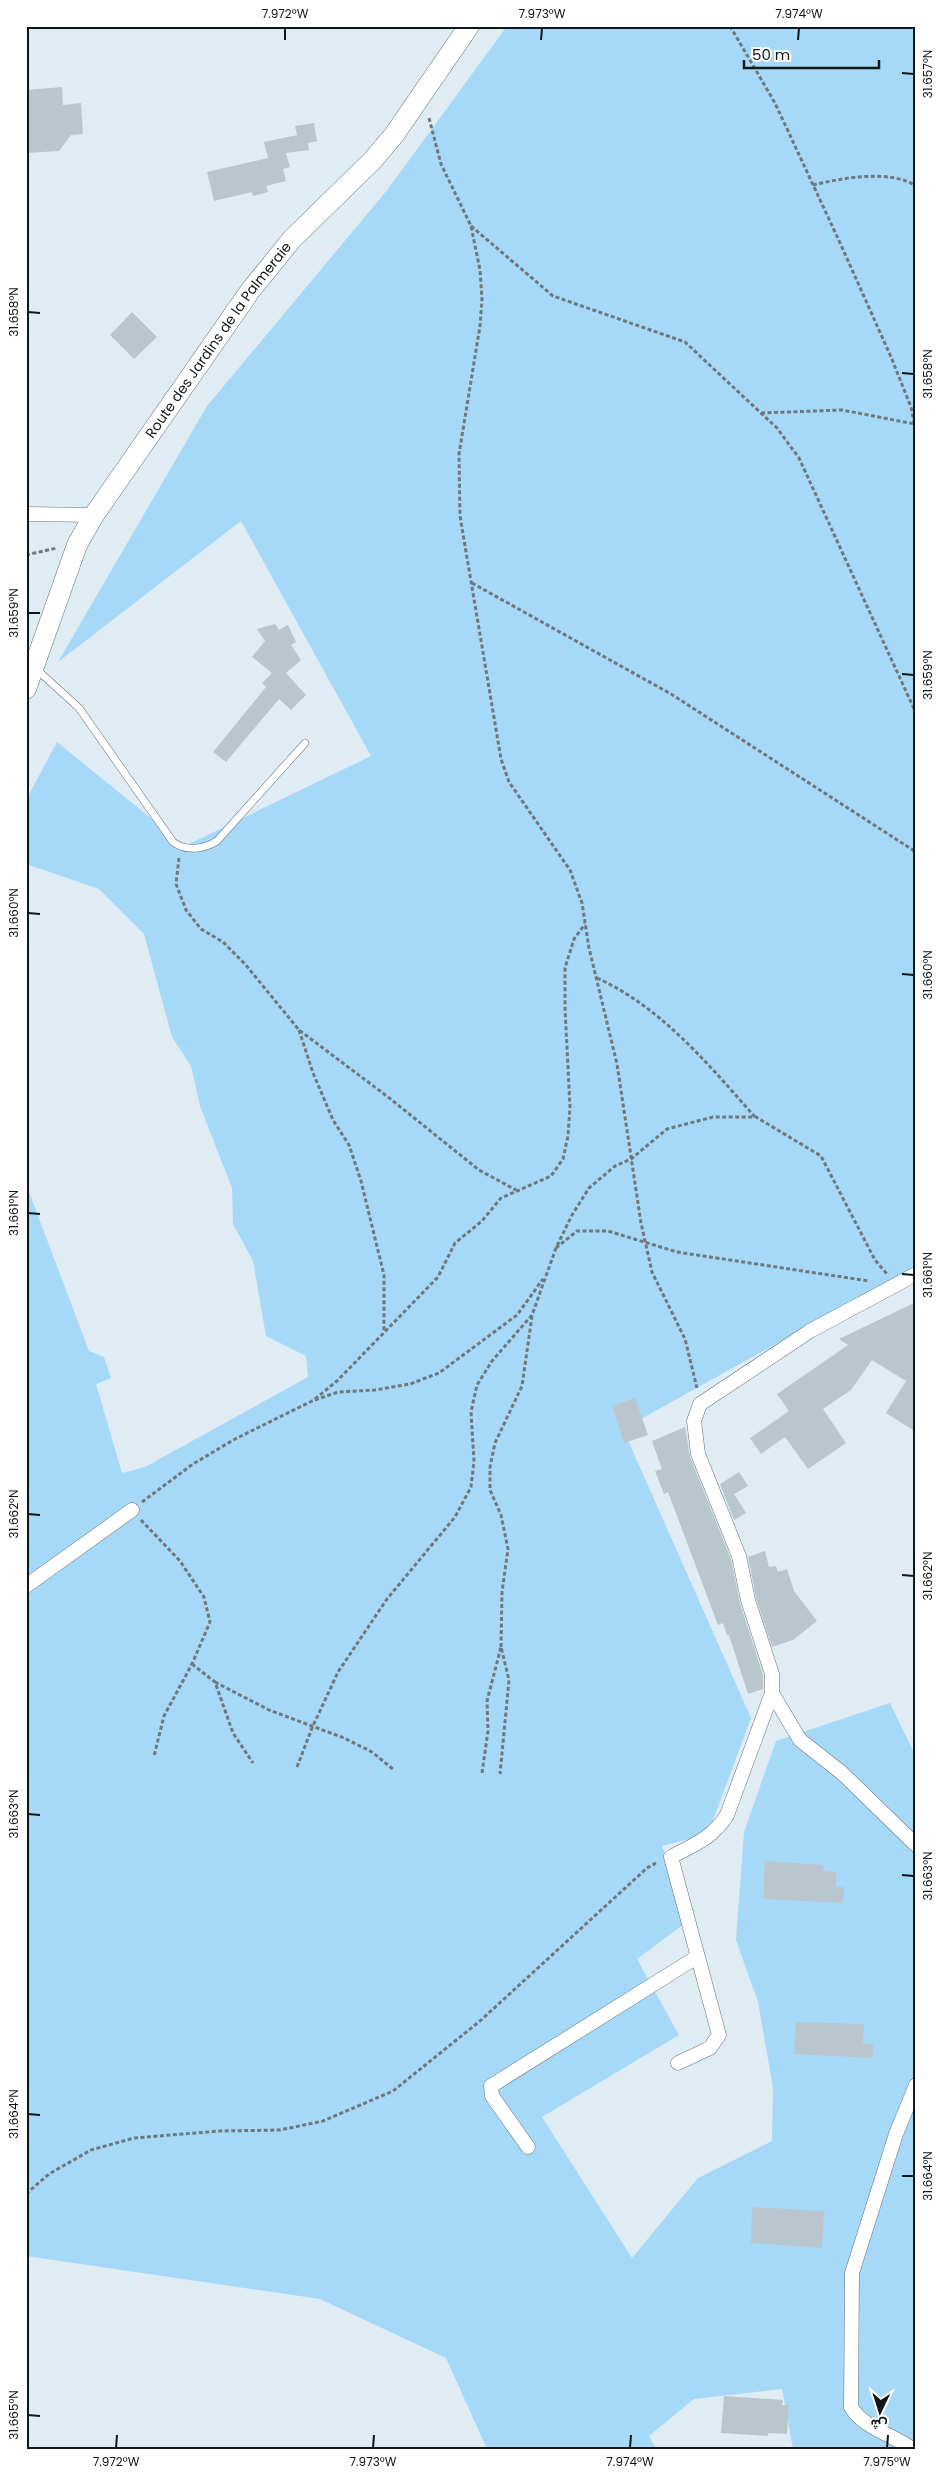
<svg xmlns="http://www.w3.org/2000/svg" width="942" height="2475" font-family="Poppins,Vazirmatn,sans-serif">
	<style>
		.green { fill: #a6d9f8 }
		.building { fill: #bac6ce }
		.lines { fill: none; stroke-linecap: round; stroke-linejoin: round }
		.lane-casing { stroke: #667279; stroke-width: 8 }
		.street-casing { stroke: #667279; stroke-width: 15 }
		.secondary-casing { stroke: #667279; stroke-width: 21 }
		.path { stroke: #6f787c; stroke-width: 3; stroke-dasharray: 4 2.5; stroke-linecap: butt }
		.lane { stroke: #fff; stroke-width: 7 }
		.street { stroke: #fff; stroke-width: 14 }
		.secondary { stroke: #fff; stroke-width: 20 }
		.ticks { fill: none; stroke: #111618; stroke-width: 2 }
		.labels { text-anchor: middle; dominant-baseline: central; stroke-width: 4.5; stroke-linejoin: round; paint-order: stroke }
		.street-label { font-size: 14px; fill: #111618; stroke: #fff }
		.neatline { fill: none; stroke: #111618; stroke-width: 2 }
		.ticks-label { font-size: 12px; text-anchor: middle; fill: #111618 }
	</style>
	<rect width="100%" height="100%" fill="#dfecf4"/>
	<path class="green" d="M507 26H916V1266L623 1429 751 1718 708 1834 662 1846 692 1918 637 1959 679 2035 542 2117 632 2258 698 2178 772 2141 773 2088 758 2002 736 1940 744 1832 776 1741 890 1703 916 1757V2449H793L782 2389 694 2399 649 2436 656 2449H487L446 2358 320 2299 26 2256V1184L89 1351 104 1357 111 1378 96 1384 122 1473 145 1467 308 1377 306 1356 266 1336 253 1261 233 1224 232 1188 200 1106 191 1066 172 1037 144 934 99 889 26 864V800L57 742 185 846 371 756 241 521 58 662 207 406 388 189Z"/>
	<g class="building">
		<path d="M62 87 63 105 81 103 83 134 71 135 59 151 26 153V90Z"/>
		<path d="M314 123 317 141 308 143 309 150 286 153 290 167 283 169 286 181 266 186 268 192 253 196 252 192 214 201 207 172 268 158 264 142 297 135 295 126Z"/>
		<path d="M132 312 157 337 134 359 110 335Z"/>
		<path d="M275 624 279 630 288 625 296 642 291 645 301 660 286 673 306 695 291 710 279 699 226 762 213 752 266 687 262 683 272 673 252 657 265 641 257 629Z"/>
		<path d="M916 1302V1432L886 1413 906 1381 872 1360 851 1390 823 1409 846 1443 808 1469 785 1437 761 1454 750 1438 789 1411 777 1394 848 1345 839 1339Z"/>
		<path d="M635 1398 648 1435 624 1443 612 1406Z"/>
		<path d="M685 1427 690 1457 731 1559 740 1603 763 1675V1689L748 1694 729 1635H727L723 1623 718 1625 668 1492 664 1494 655 1471 662 1469 652 1441Z"/>
		<path d="M739 1472 748 1486 734 1494 746 1513 734 1520 720 1484Z"/>
		<path d="M765 1551 769 1567 776 1566 778 1572 787 1569 794 1591 817 1621 793 1640 772 1647 756 1598 748 1557Z"/>
		<path d="M765 1861 824 1865 823 1871 837 1872 836 1887H844L843 1903 763 1899Z"/>
		<path d="M796 2022 864 2024 863 2043 873 2044V2058L794 2054Z"/>
		<path d="M752 2207 824 2211 822 2248 751 2243Z"/>
		<path d="M724 2396 783 2400 782 2405H789L787 2434 768 2433V2436L721 2433Z"/>
	</g>
	<g class="lines">
		<defs>
			<path id="lane" d="M35 668 79 708 173 842C187 852 204 849 217 841L305 743"/>
			<g id="street">
				<path d="M26 514 94 515"/>
				<path d="M26 1586 132 1510"/>
				<path d="M772 1693 800 1740 842 1773 916 1845"/>
				<path d="M678 2063 710 2048 719 2035 671 1857C693 1845 713 1838 727 1815L772 1693V1674L748 1600 739 1556 698 1454 694 1421 700 1404 810 1331 916 1274"/>
				<path d="M528 2147 492 2096 491 2086 697 1957"/>
				<path d="M912 2449C893 2434 864 2429 851 2407L852 2273 896 2134 916 2085"/>
			</g>
			<g id="secondary">
				<path id="s1" d="M26 689 77 545 94 515 250 291 292 239 372 161 394 135 469 26"/>
			</g>
		</defs>
		<use href="#lane" class="lane-casing"/>
		<use href="#street" class="street-casing"/>
		<use href="#secondary" class="secondary-casing"/>
		<g class="path">
			<path d="M730 26 775 103 841 245 891 357 911 407 916 431"/>
			<path d="M429 118 441 164 471 226 480 270 482 299 480 326 459 454 460 516 501 759 509 782 570 870 582 903 589 948 617 1064 641 1223 652 1272 685 1339 697 1388"/>
			<path d="M813 185C842 178 890 169 916 186"/>
			<path d="M471 226 553 296 685 342 777 428 799 458 916 713"/>
			<path d="M761 413 842 410 915 424"/>
			<path d="M26 555 57 548"/>
			<path d="M472 583 671 694 916 852"/>
			<path d="M179 858 176 884 186 910 201 929 223 942 245 964 299 1030 388 1097 479 1170 516 1190"/>
			<path d="M597 978C661 1007 709 1065 755 1117"/>
			<path d="M299 1030 313 1073 333 1120 349 1145 361 1181 384 1275V1331"/>
			<path d="M556 1248 577 1231H608L677 1252 869 1281"/>
			<path d="M315 1399 337 1381 438 1277 455 1243 482 1221 501 1198 551 1176 563 1159 568 1136 570 1107 565 1008V968L574 939 585 924"/>
			<path d="M142 1502 193 1464 235 1439 312 1401 338 1392 375 1390 410 1384 439 1373 517 1315 543 1279"/>
			<path d="M141 1520 180 1561 204 1597 210 1622 192 1664 164 1716 154 1756"/>
			<path d="M501 1647 502 1592 508 1549 501 1515 490 1490V1467L495 1443 522 1386 532 1316"/>
			<path d="M192 1664 215 1682 233 1733 253 1763"/>
			<path d="M215 1682 269 1710 344 1738 372 1752 394 1770"/>
			<path d="M297 1767 312 1728 338 1672 387 1599 455 1517 471 1487 474 1461 471 1412 477 1385 492 1361 532 1315 556 1248 572 1215 589 1188 615 1166 631 1159 667 1129 713 1117H756L821 1156 875 1260 887 1274"/>
			<path d="M482 1773 488 1731 487 1701 501 1647 509 1680 500 1774"/>
			<path d="M26 2194 49 2174 91 2150 134 2138 220 2131 280 2130 323 2121 393 2091 480 2021 647 1868 656 1863"/>
		</g>
		<use href="#lane" class="lane"/>
		<use href="#street" class="street"/>
		<use href="#secondary" class="secondary"/>
	</g>
	<path class="ticks" d="M285 40V28M541 40 542 28M798 40 799 28M902 73 914 74M28 312 40 313M902 373 914 374M28 613H40M902 674 914 675M28 913 40 914M902 974 914 975M28 1213 40 1214M902 1274 914 1275M28 1514 40 1515M902 1575 914 1576M28 1814 40 1815M902 1875 914 1876M28 2114 40 2115M902 2176H914M28 2415 40 2416M116 2448 117 2435M373 2448 374 2435M630 2448 631 2435M887 2448 888 2435"/>
	<g class="labels">
		<g class="street-label">
			<text stroke="none"><textPath href="#s1" startOffset="402">Route des Jardins de la Palmeraie</textPath></text>
		</g>
	</g>
	<rect width="942" height="2475" fill="none" stroke="#ffffff" stroke-width="55"/>
	<g transform="translate(880 2412) rotate(184)" stroke="#ffffff" stroke-width="4" paint-order="stroke">
	<path d="M0-4L9 19L0 12L-9 19Z" fill="#111618"/>
	<text y="-8" font-size="14" font-weight="bold" text-anchor="middle" fill="#111618">ش</text>
	</g>
	<path d="M744 60v8h135v-8" fill="none" stroke="#111618" stroke-width="2.5"/>
	<text x="752" y="60" font-size="15" fill="#111618" stroke="#ffffff" stroke-width="4" paint-order="stroke">50 m</text>
	<rect x="28" y="28" width="886" height="2420" class="neatline"/>
	<g class="ticks-label">
		<text x="285" y="18">7.972°W</text>
		<text x="542" y="18">7.973°W</text>
		<text x="799" y="18">7.974°W</text>
		<text transform="translate(928 74) rotate(-90)" y="4">31.657°N</text>
		<text transform="translate(14 312) rotate(-90)" y="4">31.658°N</text>
		<text transform="translate(928 374) rotate(-90)" y="4">31.658°N</text>
		<text transform="translate(14 613) rotate(-90)" y="4">31.659°N</text>
		<text transform="translate(928 675) rotate(-90)" y="4">31.659°N</text>
		<text transform="translate(14 913) rotate(-90)" y="4">31.660°N</text>
		<text transform="translate(928 975) rotate(-90)" y="4">31.660°N</text>
		<text transform="translate(14 1213) rotate(-90)" y="4">31.661°N</text>
		<text transform="translate(928 1275) rotate(-90)" y="4">31.661°N</text>
		<text transform="translate(14 1514) rotate(-90)" y="4">31.662°N</text>
		<text transform="translate(928 1576) rotate(-90)" y="4">31.662°N</text>
		<text transform="translate(14 1814) rotate(-90)" y="4">31.663°N</text>
		<text transform="translate(928 1876) rotate(-90)" y="4">31.663°N</text>
		<text transform="translate(14 2114) rotate(-90)" y="4">31.664°N</text>
		<text transform="translate(928 2176) rotate(-90)" y="4">31.664°N</text>
		<text transform="translate(14 2415) rotate(-90)" y="4">31.665°N</text>
		<text x="116" y="2466">7.972°W</text>
		<text x="373" y="2466">7.973°W</text>
		<text x="630" y="2466">7.974°W</text>
		<text x="887" y="2466">7.975°W</text>
	</g>
</svg>
